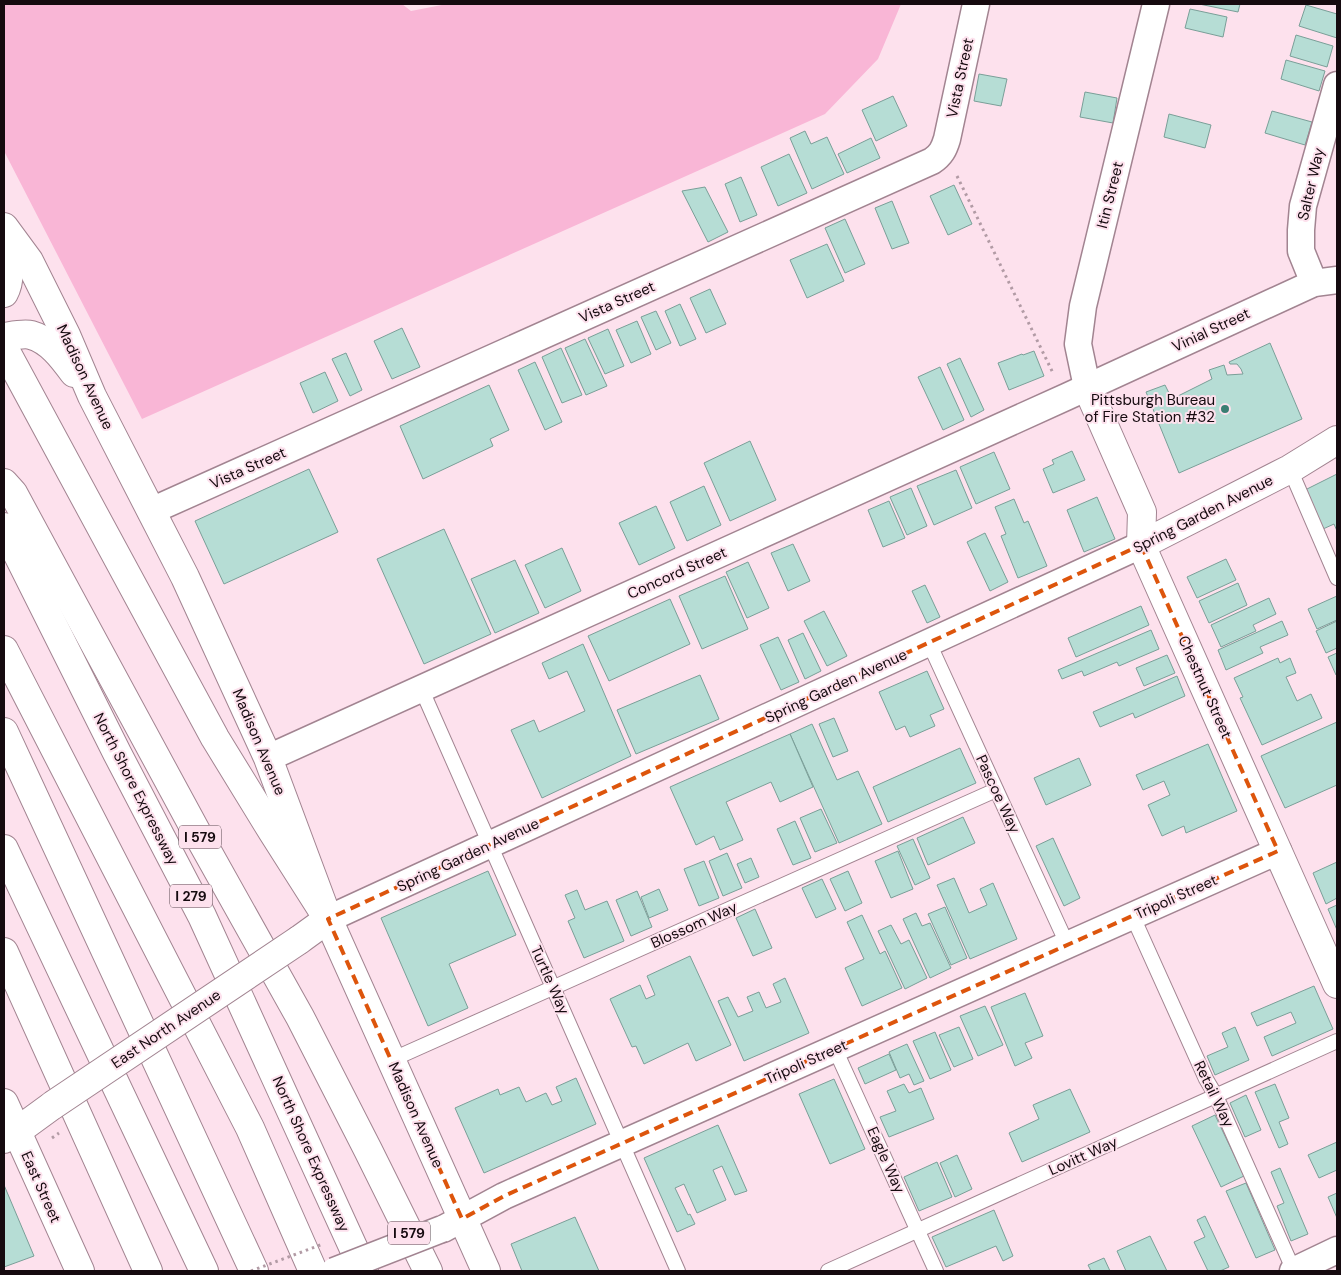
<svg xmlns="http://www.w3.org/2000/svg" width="1341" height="1275" font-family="'DM Sans',sans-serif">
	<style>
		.green { fill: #f9b6d6 }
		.building { fill: #b6ddd5; stroke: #7a9f98 }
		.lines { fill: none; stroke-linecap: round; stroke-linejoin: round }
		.lane-casing { stroke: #a28491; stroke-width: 16 }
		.street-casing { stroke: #a28491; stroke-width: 29 }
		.secondary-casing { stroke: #a28491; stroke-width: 30 }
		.primary-casing { stroke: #a28491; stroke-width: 30 }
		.highway-casing { stroke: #a28491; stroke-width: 30 }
		.path { stroke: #b29ba5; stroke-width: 3; stroke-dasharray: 2.5 4; stroke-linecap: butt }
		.lane { stroke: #fff; stroke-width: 14 }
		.street { stroke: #fff; stroke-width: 26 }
		.secondary { stroke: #fff; stroke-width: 28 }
		.primary { stroke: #fff; stroke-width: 28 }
		.highway { stroke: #fff; stroke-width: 28 }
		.street-bridge-casing { stroke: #a28491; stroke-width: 29; stroke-linecap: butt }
		.secondary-bridge-casing { stroke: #a28491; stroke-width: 30; stroke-linecap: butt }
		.path-bridge { stroke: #b29ba5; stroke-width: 3; stroke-dasharray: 2.5 4; stroke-linecap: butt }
		.street-bridge { stroke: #fff; stroke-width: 26 }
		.secondary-bridge { stroke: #fff; stroke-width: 28 }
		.marked { fill: none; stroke: #dd550c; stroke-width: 4; stroke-dasharray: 10 6; stroke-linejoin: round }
		.poi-dot { fill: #3a7e73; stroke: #fde1ed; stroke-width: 2 }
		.labels { text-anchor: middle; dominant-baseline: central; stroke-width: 4; stroke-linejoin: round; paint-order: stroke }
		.shield { fill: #fde1ed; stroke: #5b4a52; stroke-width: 1 }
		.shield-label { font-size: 14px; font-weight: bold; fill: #150a0f }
		.street-label { font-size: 15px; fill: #150a0f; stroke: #fde1ed }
		.poi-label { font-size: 15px; fill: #150a0f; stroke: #fde1ed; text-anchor: end }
	</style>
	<rect width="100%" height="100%" fill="#fde1ed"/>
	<path class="green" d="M4 4H402L411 11 447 4H901L878 59 825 114 142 419 4 151Z"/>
	<g class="building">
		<path d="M1199 4H1240L1238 12Z"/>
		<path d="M1306 5 1337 14V38L1299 26Z"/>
		<path d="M1190 9 1227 17 1223 37 1185 28Z"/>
		<path d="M1296 35 1333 46 1327 67 1290 56Z"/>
		<path d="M1286 60 1325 71 1319 91 1281 79Z"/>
		<path d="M979 74 1007 79 1001 106 974 101Z"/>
		<path d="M1085 92 1117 98 1113 123 1080 117Z"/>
		<path d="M893 96 907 126 876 141 862 110Z"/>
		<path d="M1272 111 1312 122 1305 145 1265 133Z"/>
		<path d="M1169 114 1211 125 1205 148 1164 137Z"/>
		<path d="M805 131 811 144 827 137 844 174 812 189 790 138Z"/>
		<path d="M871 138 880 158 847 173 838 154Z"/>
		<path d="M789 154 807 193 778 206 761 167Z"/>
		<path d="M741 177 757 215 740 222 725 184Z"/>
		<path d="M954 185 972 224 948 235 930 196Z"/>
		<path d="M705 187 728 232 708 242 682 191Z"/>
		<path d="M892 201 909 243 892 249 875 208Z"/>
		<path d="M845 219 865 264 845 273 825 228Z"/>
		<path d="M827 244 844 281 807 298 790 260Z"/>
		<path d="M710 289 726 324 706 333 690 298Z"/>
		<path d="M680 304 696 339 680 346 665 311Z"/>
		<path d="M656 311 671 343 656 350 641 317Z"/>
		<path d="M637 321 651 354 631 363 616 330Z"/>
		<path d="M402 328 420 367 392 379 374 341Z"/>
		<path d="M608 329 624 366 605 374 588 338Z"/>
		<path d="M585 339 607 386 586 395 565 348Z"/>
		<path d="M1270 343 1302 419 1179 473 1146 392 1165 385 1172 399 1212 379 1209 370 1224 365 1227 375 1243 374 1241 369 1237 364H1230L1229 362Z"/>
		<path d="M561 348 582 395 562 403 542 357Z"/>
		<path d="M1034 351 1044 376 1009 390 998 363 1022 354 1023 355Z"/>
		<path d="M346 353 362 390 350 396 332 359Z"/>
		<path d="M960 358 984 410 971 417 947 364Z"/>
		<path d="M535 362 562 422 545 430 518 370Z"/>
		<path d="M940 367 964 420 943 430 918 377Z"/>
		<path d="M325 372 338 401 313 413 300 383Z"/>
		<path d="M489 385 509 430 490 439 493 446 423 479 400 426Z"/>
		<path d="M750 441 776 500 730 521 704 463Z"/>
		<path d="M1072 451 1085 480 1053 493 1043 469 1054 464 1052 460Z"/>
		<path d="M994 452 1010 489 976 504 960 467Z"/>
		<path d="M309 469 338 532 224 584 195 521Z"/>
		<path d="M956 470 972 508 934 525 917 486Z"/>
		<path d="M1337 474V531L1334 524 1323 529 1305 490Z"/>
		<path d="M704 486 721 525 687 541 670 502Z"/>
		<path d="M911 488 927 526 907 535 890 497Z"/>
		<path d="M1097 497 1115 539 1084 552 1067 510Z"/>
		<path d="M1014 499 1024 523 1028 521 1047 566 1018 578 1001 536 1006 534 995 507Z"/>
		<path d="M889 501 905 538 883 547 868 510Z"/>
		<path d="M656 506 675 548 639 565 619 523Z"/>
		<path d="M444 529 491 634 424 664 377 559Z"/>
		<path d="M985 533 1008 582 990 591 967 542Z"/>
		<path d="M793 544 810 581 788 591 771 553Z"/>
		<path d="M562 548 581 591 545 608 525 565Z"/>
		<path d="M1226 559 1236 580 1197 598 1187 577Z"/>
		<path d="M515 560 539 613 495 633 471 579Z"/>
		<path d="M748 562 769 608 747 618 726 572Z"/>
		<path d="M725 576 748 629 702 649 679 596Z"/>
		<path d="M1238 583 1247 605 1209 623 1199 601Z"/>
		<path d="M925 585 940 617 927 623 912 591Z"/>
		<path d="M1337 596V620L1317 629 1308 609Z"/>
		<path d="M1269 598 1276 614 1253 625 1256 631 1221 647 1211 625Z"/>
		<path d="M670 599 690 644 609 681 588 636Z"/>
		<path d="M1141 606 1149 625 1076 657 1068 638Z"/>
		<path d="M824 611 847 656 827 666 804 621Z"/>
		<path d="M1282 621 1288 635 1260 647 1263 653 1226 670 1218 650Z"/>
		<path d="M1337 621V648L1326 653 1316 631Z"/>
		<path d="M1151 630 1159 649 1119 666 1117 662 1084 676 1082 671 1062 679 1058 670Z"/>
		<path d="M803 633 821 671 805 679 788 640Z"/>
		<path d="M778 637 799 682 781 690 760 645Z"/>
		<path d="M583 644 631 756 542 798 511 730 534 720 539 732 585 711 567 671 549 679 542 663Z"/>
		<path d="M1337 653V674L1336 675 1328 657Z"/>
		<path d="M1167 655 1175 673 1144 686 1136 668Z"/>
		<path d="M1278 658 1280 663 1290 658 1296 673 1286 677 1297 701 1311 694 1322 718 1262 745 1240 698 1243 697 1234 678Z"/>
		<path d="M927 671 944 709 930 715 935 726 910 737 905 726 896 730 879 692Z"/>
		<path d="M700 675 719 719 636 754 617 710Z"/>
		<path d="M1177 676 1185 696 1135 718 1133 713 1100 727 1093 712Z"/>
		<path d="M834 718 848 751 833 757 819 724Z"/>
		<path d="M1337 722V785L1285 808 1261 756Z"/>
		<path d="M812 724 837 780 858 771 882 824 839 843 790 734Z"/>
		<path d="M790 734 813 787 780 802 771 782 726 802 743 840 720 850 714 836 696 845 670 787Z"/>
		<path d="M1208 744 1237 811 1186 833 1184 826 1162 836 1148 805 1170 795 1164 781 1143 790 1136 775Z"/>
		<path d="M960 748 976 783 888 822 873 787Z"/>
		<path d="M1079 758 1091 785 1046 805 1034 778Z"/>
		<path d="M821 809 837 843 815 852 800 818Z"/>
		<path d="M963 817 975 843 928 865 917 838Z"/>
		<path d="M795 821 811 858 793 865 777 829Z"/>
		<path d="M1053 838 1080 898 1064 906 1036 846Z"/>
		<path d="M913 839 930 878 915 885 897 846Z"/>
		<path d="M898 851 913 889 891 898 875 861Z"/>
		<path d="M727 853 742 888 723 896 709 861Z"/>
		<path d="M751 858 759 877 745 883 737 864Z"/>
		<path d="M704 861 719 898 699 906 684 869Z"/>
		<path d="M1337 862V898L1326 904 1313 873Z"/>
		<path d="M488 871 516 935 449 964 468 1008 428 1026 381 918Z"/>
		<path d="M848 871 862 903 845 911 830 879Z"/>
		<path d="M954 878 969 913 987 905 980 889 993 883 1017 939 970 959 937 885Z"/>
		<path d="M822 879 836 909 816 918 802 888Z"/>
		<path d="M659 889 668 910 649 918 641 897Z"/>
		<path d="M577 890 585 910 607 901 624 941 584 958 568 921 575 918 565 895Z"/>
		<path d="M637 891 652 927 631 936 616 900Z"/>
		<path d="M1337 905V930L1328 909Z"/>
		<path d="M945 907 967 958 951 965 928 914Z"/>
		<path d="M755 909 772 948 753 956 736 918Z"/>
		<path d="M916 913 922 926 930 923 951 968 930 978 903 919Z"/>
		<path d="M862 915 880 954 885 951 902 988 862 1006 845 968 864 959 847 922Z"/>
		<path d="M891 925 901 944 909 940 927 978 905 989 878 931Z"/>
		<path d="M690 956 731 1045 696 1061 688 1043 644 1064 636 1046 632 1047 610 999 640 985 646 999 655 995 647 976Z"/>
		<path d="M785 978 809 1033 744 1061 718 1001 728 997 738 1017 753 1011 747 997 759 992 766 1008 781 1002 773 984Z"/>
		<path d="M1314 986 1333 1029 1272 1056 1264 1037 1296 1023 1291 1012 1257 1026 1251 1013Z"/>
		<path d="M1025 993 1043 1036 1025 1043 1032 1058 1015 1066 991 1007Z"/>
		<path d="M985 1006 1003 1045 978 1056 960 1016Z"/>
		<path d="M959 1027 973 1059 954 1067 939 1035Z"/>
		<path d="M1235 1027 1249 1060 1215 1075 1207 1056 1228 1047 1222 1033Z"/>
		<path d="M935 1032 951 1070 930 1079 913 1041Z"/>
		<path d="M907 1044 924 1081 914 1085 909 1074 900 1078 889 1052Z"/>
		<path d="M889 1054 896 1070 865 1084 858 1068Z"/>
		<path d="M576 1078 596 1124 484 1173 455 1108 498 1089 500 1095 519 1087 526 1102 546 1093 552 1105 562 1101 556 1087Z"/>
		<path d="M834 1079 865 1149 830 1164 799 1094Z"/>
		<path d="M904 1084 909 1093 921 1088 934 1119 889 1137 880 1117 896 1111 887 1091Z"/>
		<path d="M1275 1084 1289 1118 1279 1122 1288 1144 1279 1148 1255 1092Z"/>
		<path d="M1070 1089 1090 1132 1022 1162 1009 1133 1039 1119 1033 1105Z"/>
		<path d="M1246 1095 1261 1130 1245 1137 1230 1103Z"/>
		<path d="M1215 1115 1244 1176 1221 1187 1192 1126Z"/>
		<path d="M718 1125 747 1191 735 1195 722 1166 713 1170 726 1200 697 1213 684 1184 675 1188 688 1215 690 1214 695 1224 677 1232 644 1158Z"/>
		<path d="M1337 1142V1170L1319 1178 1308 1155Z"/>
		<path d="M957 1155 972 1189 955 1197 940 1163Z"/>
		<path d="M937 1162 952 1197 919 1211 904 1177Z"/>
		<path d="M1280 1168 1308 1234 1291 1241 1277 1206 1284 1203 1271 1172Z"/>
		<path d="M1246 1183 1275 1250 1256 1258 1226 1191Z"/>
		<path d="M4 1185 34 1256 4 1267Z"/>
		<path d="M1337 1193V1218L1328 1197Z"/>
		<path d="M994 1210 1013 1256 1003 1261 996 1246 946 1267 932 1237Z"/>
		<path d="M1205 1216 1229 1267 1220 1271H1208L1194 1242 1205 1237 1197 1220Z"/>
		<path d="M575 1217 599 1271H522L511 1244Z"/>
		<path d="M1150 1236 1167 1271H1126L1117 1251Z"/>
		<path d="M1104 1258 1110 1271H1091L1088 1265Z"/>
	</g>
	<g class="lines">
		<defs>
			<g id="lane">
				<path d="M1290 469 1337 578"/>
				<path d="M929 643 1068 946"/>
				<path d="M421 688 678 1271"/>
				<path d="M1133 917 1206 1079 1216 1096 1294 1271"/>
				<path d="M835 1049 936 1271"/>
				<path d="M391 1060 996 790"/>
				<path d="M828 1271 1337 1041"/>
			</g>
			<g id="street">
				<path d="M1314 283 1301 251V230L1303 206 1337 85"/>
				<path d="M1087 387 1078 344 1083 306 1156 4"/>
				<path d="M151 511 932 161C941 155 944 149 947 139L976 4"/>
				<path d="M268 758 1066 397 1314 283 1337 280"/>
				<path d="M328 919 1141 545"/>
				<path d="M443 1229 504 1196 1278 851"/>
				<path d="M1293 1271 1337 1250"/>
			</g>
			<g id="secondary">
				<path d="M4 227 29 261 66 335 92 396 185 577 268 758 328 919 299 940"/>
				<path d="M4 244C8 259 12 279 4 293"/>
				<path d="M4 337C11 336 24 333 31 335 50 340 63 358 74 373"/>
				<path d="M1087 387 1142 512 1141 545 1337 984"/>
				<path d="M1141 545 1290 469 1337 440"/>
				<path d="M4 1139 16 1132 53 1105"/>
			</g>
			<g id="primary">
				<path d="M328 919 486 1271"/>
				<path d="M4 1103 80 1271"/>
			</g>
			<g id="highway">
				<path d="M4 348 215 738 272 831 328 919"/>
				<path d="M4 483 13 493 197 833 300 1017 368 1150 428 1271"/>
				<path d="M4 527 117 753 202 916 364 1271"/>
				<path d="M4 650 250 1128 313 1271"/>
				<path d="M4 732 254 1271"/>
				<path d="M4 849 204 1271"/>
				<path d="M4 952 148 1271"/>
			</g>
		</defs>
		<use href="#lane" class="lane-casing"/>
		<use href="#street" class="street-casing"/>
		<use href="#secondary" class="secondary-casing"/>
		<use href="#primary" class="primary-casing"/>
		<use href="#highway" class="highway-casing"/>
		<path class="path" d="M957 176 1053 373"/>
		<use href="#lane" class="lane"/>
		<use href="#street" class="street"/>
		<use href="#secondary" class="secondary"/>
		<use href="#primary" class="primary"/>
		<use href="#highway" class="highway"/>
		<defs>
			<path id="street-bridge" d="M334 1271 442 1229"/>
			<path id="secondary-bridge" d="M53 1105 299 940"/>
		</defs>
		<use href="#street-bridge" class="street-bridge-casing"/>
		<use href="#secondary-bridge" class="secondary-bridge-casing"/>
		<g class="path-bridge">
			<path d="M52 1138 59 1133"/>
			<path d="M251 1271 323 1244"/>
		</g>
		<use href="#street-bridge" class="street-bridge"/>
		<use href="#secondary-bridge" class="secondary-bridge"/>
	</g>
	<path class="marked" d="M1141 545 1278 851 504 1196 462 1219 328 919Z"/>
	<circle class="poi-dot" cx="1225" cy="409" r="5"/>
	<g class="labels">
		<g class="shield">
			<rect x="179" y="825.5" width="42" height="23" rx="4"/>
			<rect x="170" y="884.5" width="42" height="23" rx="4"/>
			<rect x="388" y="1221.5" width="42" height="23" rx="4"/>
		</g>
		<g class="shield-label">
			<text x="200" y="837">I 579</text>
			<text x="191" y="896">I 279</text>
			<text x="409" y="1233">I 579</text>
		</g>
		<g class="street-label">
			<text transform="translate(960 78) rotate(-78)">Vista Street</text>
			<text transform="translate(1311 184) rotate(-77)">Salter Way</text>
			<text transform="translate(1110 195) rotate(-76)">Itin Street</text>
			<text transform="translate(617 302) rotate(-24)">Vista Street</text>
			<text transform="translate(1211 330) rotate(-25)">Vinial Street</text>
			<text transform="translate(85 377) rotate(65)">Madison Avenue</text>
			<text transform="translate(248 468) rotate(-24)">Vista Street</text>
			<text transform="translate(1203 514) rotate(-27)">Spring Garden Avenue</text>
			<text transform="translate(677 573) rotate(-24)">Concord Street</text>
			<text transform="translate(836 686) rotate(-25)">Spring Garden Avenue</text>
			<text transform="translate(1205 687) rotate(66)">Chestnut Street</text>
			<text transform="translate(259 742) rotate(67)">Madison Avenue</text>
			<text transform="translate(136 789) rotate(63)">North Shore Expressway</text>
			<text transform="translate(998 794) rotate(65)">Pascoe Way</text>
			<text transform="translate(468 855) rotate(-25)">Spring Garden Avenue</text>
			<text transform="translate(1176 897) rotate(-24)">Tripoli Street</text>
			<text transform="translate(694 925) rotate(-24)">Blossom Way</text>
			<text transform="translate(550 980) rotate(66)">Turtle Way</text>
			<text transform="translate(166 1029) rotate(-34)">East North Avenue</text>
			<text transform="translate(806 1062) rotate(-24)">Tripoli Street</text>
			<text transform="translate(1214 1094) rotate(64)">Retail Way</text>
			<text transform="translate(416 1115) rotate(66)">Madison Avenue</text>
			<text transform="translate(311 1154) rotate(66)">North Shore Expressway</text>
			<text transform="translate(1083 1156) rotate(-24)">Lovitt Way</text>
			<text transform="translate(886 1160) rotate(66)">Eagle Way</text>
			<text transform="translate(41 1187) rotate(66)">East Street</text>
		</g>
		<g class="poi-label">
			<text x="1215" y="400">Pittsburgh Bureau<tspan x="1215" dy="17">of Fire Station #32</tspan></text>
		</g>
	</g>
	<rect width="1341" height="1275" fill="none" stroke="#150a0f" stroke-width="10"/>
</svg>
